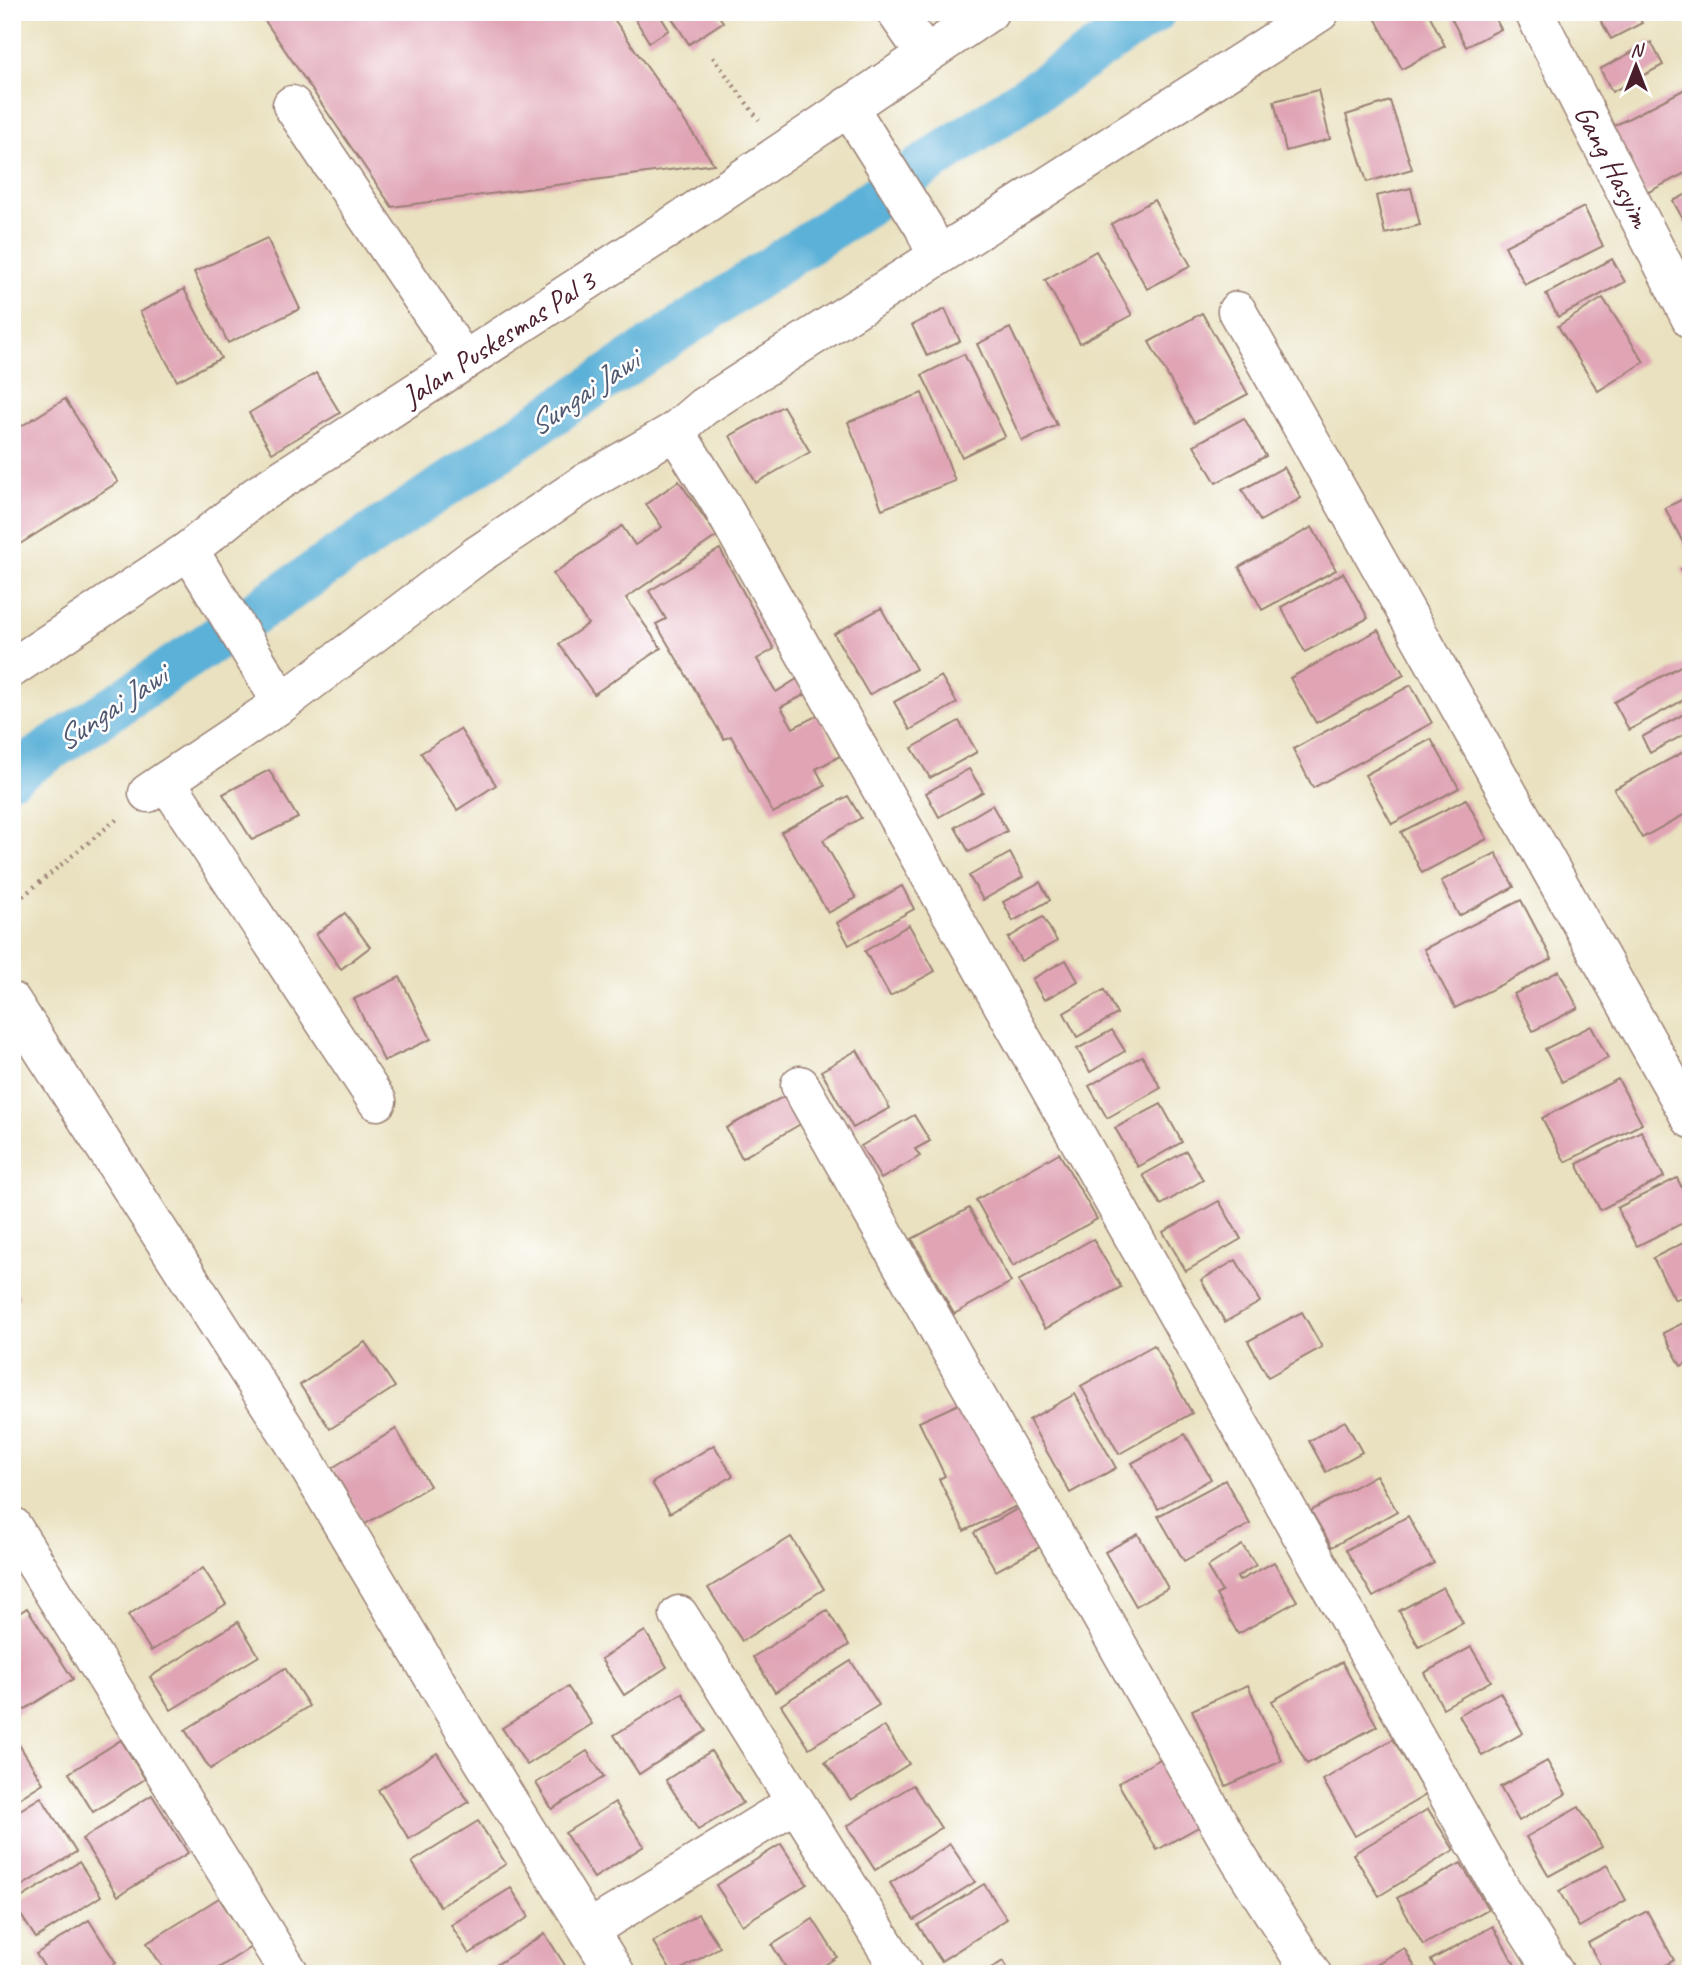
<svg xmlns="http://www.w3.org/2000/svg" width="1703" height="1986" font-family="Caveat,sans-serif">
	<style>
		.lines { fill: none; stroke-linecap: round; stroke-linejoin: round }
		.canal { stroke: #5cb1d8; stroke-width: 44 }
		.building { fill: #e0a4b5 }
		.minor-casing { stroke: #9a8075; stroke-width: 41 }
		.path { stroke: #9a8075; stroke-width: 4.5; stroke-dasharray: 2 5; stroke-linecap: butt }
		.minor { stroke: #fff; stroke-width: 38 }
		.labels { text-anchor: middle; dominant-baseline: central; stroke-width: 5; stroke-linejoin: round; paint-order: stroke }
		.street-label { font-size: 30px; fill: #4a1f2b; stroke: #fff }
		.water-label { font-size: 32px; font-style: italic; fill: #515970; stroke: #fff }
	</style>
	<rect width="100%" height="100%" fill="#fff"/>
	<filter id="ink" filterUnits="userSpaceOnUse"><feTurbulence type="fractalNoise" baseFrequency=".0143" numOctaves="2"/><feDisplacementMap in="SourceGraphic" scale="14" xChannelSelector="R" yChannelSelector="G"/><feConvolveMatrix kernelMatrix="1 2 1 2 8 2 1 2 1" color-interpolation-filters="sRGB"/></filter>
	<filter id="wash" filterUnits="userSpaceOnUse"><feTurbulence type="fractalNoise" baseFrequency=".00686" numOctaves="4" result="noise"/><feDisplacementMap in="SourceGraphic" scale="28" xChannelSelector="R" yChannelSelector="G"/><feGaussianBlur stdDeviation="1.57" result="paint"/><feColorMatrix in="noise" values="0 0 0 0 0 0 0 0 0 0 0 0 0 0 0 0 0 1.4 0 .05"/><feComposite in="paint" operator="in"/></filter>
	<g filter="url(#wash)">
		<rect width="100%" height="100%" fill="#e9e1bf"/>
		<g class="lines">
			<path class="canal" d="M12 775 1154 12"/>
		</g>
		<g id="blocks">
			<g class="building">
				<path d="M259 12H609L714 164 392 207Z"/>
				<path d="M631 12H658L669 30 649 42Z"/>
				<path d="M668 12H716L723 22 689 44Z"/>
				<path d="M1372 12H1428L1445 46 1402 69Z"/>
				<path d="M1448 12H1492L1501 29 1466 47Z"/>
				<path d="M1596 12H1636L1642 23 1611 39Z"/>
				<path d="M1651 42 1663 65 1612 92 1600 69Z"/>
				<path d="M1691 86V170L1645 194 1610 128Z"/>
				<path d="M1318 90 1330 139 1286 151 1274 101Z"/>
				<path d="M1390 101 1412 169 1367 182 1346 115Z"/>
				<path d="M1411 188 1420 225 1385 234 1376 196Z"/>
				<path d="M1691 192V234L1673 201Z"/>
				<path d="M1154 200 1191 266 1147 289 1111 224Z"/>
				<path d="M1584 207 1603 246 1525 285 1505 246Z"/>
				<path d="M267 238 300 309 228 343 194 272Z"/>
				<path d="M1096 251 1132 315 1080 343 1045 280Z"/>
				<path d="M1612 259 1625 282 1558 317 1546 294Z"/>
				<path d="M184 289 221 358 177 381 140 312Z"/>
				<path d="M1603 298 1644 362 1598 391 1558 326Z"/>
				<path d="M945 309 960 341 927 356 912 325Z"/>
				<path d="M1202 313 1248 394 1194 423 1149 342Z"/>
				<path d="M1010 328 1057 425 1022 441 977 344Z"/>
				<path d="M964 354 1005 436 962 457 922 375Z"/>
				<path d="M316 373 340 413 272 453 249 413Z"/>
				<path d="M922 393 955 481 882 509 848 422Z"/>
				<path d="M65 399 118 482 12 549V432Z"/>
				<path d="M783 406 810 452 756 483 730 436Z"/>
				<path d="M1244 418 1266 456 1216 483 1194 445Z"/>
				<path d="M1284 467 1301 498 1260 521 1242 490Z"/>
				<path d="M679 481 717 536 626 598 661 648 594 694 559 644 588 624 553 574 622 526 635 545 662 527 646 504Z"/>
				<path d="M1691 495V548L1687 550 1665 508Z"/>
				<path d="M1312 527 1336 570 1262 610 1239 567Z"/>
				<path d="M720 549 774 649 757 659 776 692 797 679 806 694 781 707 793 728 818 715 840 756 816 769 825 786 773 813 731 736 724 739 656 624 666 619 649 591Z"/>
				<path d="M1691 565V587L1681 569Z"/>
				<path d="M1343 573 1368 618 1305 652 1281 607Z"/>
				<path d="M881 608 916 669 869 695 834 634Z"/>
				<path d="M1378 630 1404 675 1316 723 1290 678Z"/>
				<path d="M1686 663 1691 673V696L1629 730 1614 702Z"/>
				<path d="M941 676 957 703 910 730 894 702Z"/>
				<path d="M1411 685 1432 723 1313 788 1293 749Z"/>
				<path d="M1691 710V731L1650 753 1642 737Z"/>
				<path d="M959 721 977 752 930 778 912 748Z"/>
				<path d="M460 729 496 785 457 810 421 753Z"/>
				<path d="M1431 739 1459 788 1392 824 1365 775Z"/>
				<path d="M1691 748V811L1642 838 1614 789Z"/>
				<path d="M969 769 983 792 939 817 926 793Z"/>
				<path d="M269 770 298 818 252 840 223 794Z"/>
				<path d="M848 796 861 818 823 840 856 898 828 913 781 832Z"/>
				<path d="M1466 799 1487 839 1422 873 1401 832Z"/>
				<path d="M992 805 1007 831 969 852 955 827Z"/>
				<path d="M1010 853 1023 877 983 900 969 876Z"/>
				<path d="M1496 853 1514 887 1459 916 1441 881Z"/>
				<path d="M1040 882 1050 900 1013 921 1003 902Z"/>
				<path d="M902 886 914 909 849 945 837 923Z"/>
				<path d="M1521 900 1552 959 1455 1008 1424 949Z"/>
				<path d="M345 913 370 947 341 969 316 934Z"/>
				<path d="M1043 917 1057 941 1021 961 1008 938Z"/>
				<path d="M909 925 935 971 890 996 865 951Z"/>
				<path d="M1066 960 1078 981 1044 1000 1032 979Z"/>
				<path d="M1559 971 1578 1008 1533 1031 1514 994Z"/>
				<path d="M400 977 431 1039 384 1061 354 999Z"/>
				<path d="M1104 990 1117 1014 1077 1037 1064 1013Z"/>
				<path d="M1591 1026 1608 1058 1562 1082 1545 1049Z"/>
				<path d="M1112 1030 1125 1051 1090 1072 1077 1049Z"/>
				<path d="M857 1050 890 1108 853 1128 821 1071Z"/>
				<path d="M1142 1056 1161 1088 1107 1118 1089 1086Z"/>
				<path d="M1618 1079 1642 1124 1565 1162 1542 1118Z"/>
				<path d="M788 1094 804 1122 742 1158 726 1128Z"/>
				<path d="M1161 1104 1182 1142 1138 1167 1115 1128Z"/>
				<path d="M914 1115 930 1141 915 1149 920 1156 881 1179 861 1146Z"/>
				<path d="M1641 1131 1664 1177 1600 1210 1577 1164Z"/>
				<path d="M1186 1151 1203 1180 1161 1205 1143 1175Z"/>
				<path d="M1059 1153 1097 1219 1013 1266 976 1200Z"/>
				<path d="M1677 1178 1691 1206V1219L1637 1246 1617 1208Z"/>
				<path d="M1219 1201 1241 1239 1186 1271 1163 1232Z"/>
				<path d="M969 1208 1011 1282 954 1314 912 1239Z"/>
				<path d="M1093 1239 1121 1287 1045 1329 1018 1281Z"/>
				<path d="M1691 1239V1293L1675 1300 1653 1258Z"/>
				<path d="M1236 1260 1260 1302 1225 1322 1201 1280Z"/>
				<path d="M12 1285 20 1298 12 1302Z"/>
				<path d="M1302 1312 1322 1347 1268 1377 1248 1341Z"/>
				<path d="M1691 1319V1361L1681 1366 1663 1333Z"/>
				<path d="M365 1342 395 1387 330 1429 300 1385Z"/>
				<path d="M1154 1345 1192 1413 1119 1454 1081 1386Z"/>
				<path d="M1075 1394 1116 1468 1070 1493 1029 1420Z"/>
				<path d="M963 1402 1021 1504 964 1531 939 1479 945 1476 919 1422Z"/>
				<path d="M1345 1421 1362 1452 1326 1472 1309 1441Z"/>
				<path d="M396 1429 430 1486 365 1524 332 1468Z"/>
				<path d="M1185 1434 1211 1479 1158 1509 1132 1463Z"/>
				<path d="M714 1445 733 1476 670 1513 652 1483Z"/>
				<path d="M1376 1475 1397 1511 1332 1547 1311 1511Z"/>
				<path d="M1225 1480 1250 1524 1184 1561 1158 1516Z"/>
				<path d="M1026 1504 1047 1543 996 1571 974 1533Z"/>
				<path d="M1408 1516 1434 1563 1373 1597 1346 1550Z"/>
				<path d="M1138 1534 1168 1588 1136 1606 1105 1552Z"/>
				<path d="M791 1537 824 1589 742 1641 708 1588Z"/>
				<path d="M1242 1545 1256 1565 1237 1577 1239 1581 1274 1562 1297 1601 1238 1634 1216 1595 1222 1592 1207 1567Z"/>
				<path d="M203 1568 226 1604 151 1651 128 1615Z"/>
				<path d="M1443 1587 1463 1623 1419 1647 1399 1611Z"/>
				<path d="M27 1608 73 1679 14 1716 12 1618Z"/>
				<path d="M827 1610 849 1645 775 1692 753 1657Z"/>
				<path d="M238 1622 259 1656 171 1710 150 1677Z"/>
				<path d="M645 1631 667 1667 624 1695 601 1659Z"/>
				<path d="M1471 1647 1491 1681 1443 1708 1424 1673Z"/>
				<path d="M851 1661 879 1705 809 1748 781 1705Z"/>
				<path d="M1342 1662 1377 1726 1307 1764 1272 1701Z"/>
				<path d="M285 1668 309 1706 210 1769 185 1730Z"/>
				<path d="M1248 1685 1282 1761 1226 1786 1192 1710Z"/>
				<path d="M568 1687 592 1724 527 1765 502 1728Z"/>
				<path d="M1500 1692 1523 1733 1482 1756 1459 1715Z"/>
				<path d="M682 1693 706 1731 639 1774 614 1735Z"/>
				<path d="M884 1726 909 1764 851 1800 825 1762Z"/>
				<path d="M1393 1739 1426 1795 1355 1836 1323 1780Z"/>
				<path d="M121 1740 145 1779 93 1812 69 1773Z"/>
				<path d="M18 1743 43 1783 12 1803V1746Z"/>
				<path d="M587 1751 604 1777 552 1809 536 1783Z"/>
				<path d="M711 1751 743 1803 698 1830 666 1780Z"/>
				<path d="M437 1753 469 1802 409 1839 378 1790Z"/>
				<path d="M1162 1758 1200 1826 1157 1850 1118 1783Z"/>
				<path d="M1547 1761 1566 1794 1519 1821 1500 1787Z"/>
				<path d="M913 1785 941 1828 875 1870 847 1826Z"/>
				<path d="M152 1795 188 1853 118 1896 82 1839Z"/>
				<path d="M41 1797 76 1852 12 1892V1815Z"/>
				<path d="M615 1802 644 1846 594 1878 565 1833Z"/>
				<path d="M1579 1807 1602 1847 1549 1876 1526 1837Z"/>
				<path d="M1428 1809 1454 1850 1379 1896 1353 1854Z"/>
				<path d="M478 1821 506 1864 440 1906 412 1862Z"/>
				<path d="M781 1844 807 1884 742 1925 716 1885Z"/>
				<path d="M950 1844 975 1882 914 1920 890 1883Z"/>
				<path d="M79 1862 101 1896 36 1938 13 1903Z"/>
				<path d="M1461 1863 1488 1909 1423 1945 1397 1898Z"/>
				<path d="M1607 1865 1626 1900 1579 1927 1559 1891Z"/>
				<path d="M984 1884 1007 1919 941 1961 918 1925Z"/>
				<path d="M511 1888 529 1917 469 1954 451 1925Z"/>
				<path d="M219 1898 251 1947 209 1974H167L147 1943Z"/>
				<path d="M1647 1911 1674 1960 1649 1974H1605L1588 1943Z"/>
				<path d="M698 1914 720 1947 673 1974 653 1942Z"/>
				<path d="M813 1919 837 1957 811 1974H790L772 1945Z"/>
				<path d="M89 1920 116 1963 99 1974H49L36 1954Z"/>
				<path d="M1493 1926 1520 1974H1439L1431 1960Z"/>
				<path d="M545 1934 568 1970 563 1974H491L488 1970Z"/>
				<path d="M1404 1948 1419 1974H1359Z"/>
				<path d="M1003 1961 1011 1974H983Z"/>
				<path d="M733 1967 738 1974H723Z"/>
			</g>
		</g>
	</g>
	<g filter="url(#ink)">
		<use href="#blocks" fill-opacity="0" stroke="#9a8075" stroke-width="2"/>
		<g class="lines">
			<defs>
				<g id="minor">
					<path d="M896 12 925 54"/>
					<path d="M1320 12 760 370 703 407 675 431 719 501 1501 1889 1555 1974"/>
					<path id="s1" d="M1534 12 1691 319"/>
					<path d="M292 105 464 361"/>
					<path d="M848 106 924 227 936 255"/>
					<path d="M1237 311 1691 1119"/>
					<path d="M189 550 282 703"/>
					<path id="s2" d="M12 668 189 550 256 496 692 213 989 12"/>
					<path d="M166 781 377 1101"/>
					<path d="M148 793 282 703 476 556 585 483 675 431"/>
					<path d="M12 1002 293 1441 482 1759 616 1974"/>
					<path d="M800 1085 1239 1859 1312 1974"/>
					<path d="M12 1526 290 1974"/>
					<path d="M679 1615 903 1974"/>
					<path d="M589 1930 795 1803"/>
				</g>
			</defs>
			<use href="#minor" class="minor-casing"/>
			<g class="path">
				<path d="M713 57 759 120"/>
				<path d="M12 905 117 819"/>
			</g>
			<use href="#minor" class="minor"/>
		</g>
	</g>
	<g class="labels">
		<g class="street-label">
			<text stroke="none"><textPath href="#s1" startOffset="173">Gang Hasyim</textPath></text>
			<text stroke="none"><textPath href="#s2" startOffset="588">Jalan Puskesmas Pal 3</textPath></text>
		</g>
		<g class="water-label">
			<text transform="translate(583 393) rotate(-34)">Sungai Jawi</text>
			<text transform="translate(111 708) rotate(-34)">Sungai Jawi</text>
		</g>
	</g>
	<rect width="1703" height="1986" fill="none" stroke="#fff" stroke-width="42"/>
	<g transform="translate(1636 66)" stroke="#ffffff" stroke-width="5" paint-order="stroke">
	<path d="M0-5L12 26L0 18L-12 26Z" fill="#4a1f2b"/>
	<text y="-10" font-size="19" font-weight="bold" text-anchor="middle" fill="#4a1f2b">N</text>
	</g>
</svg>
